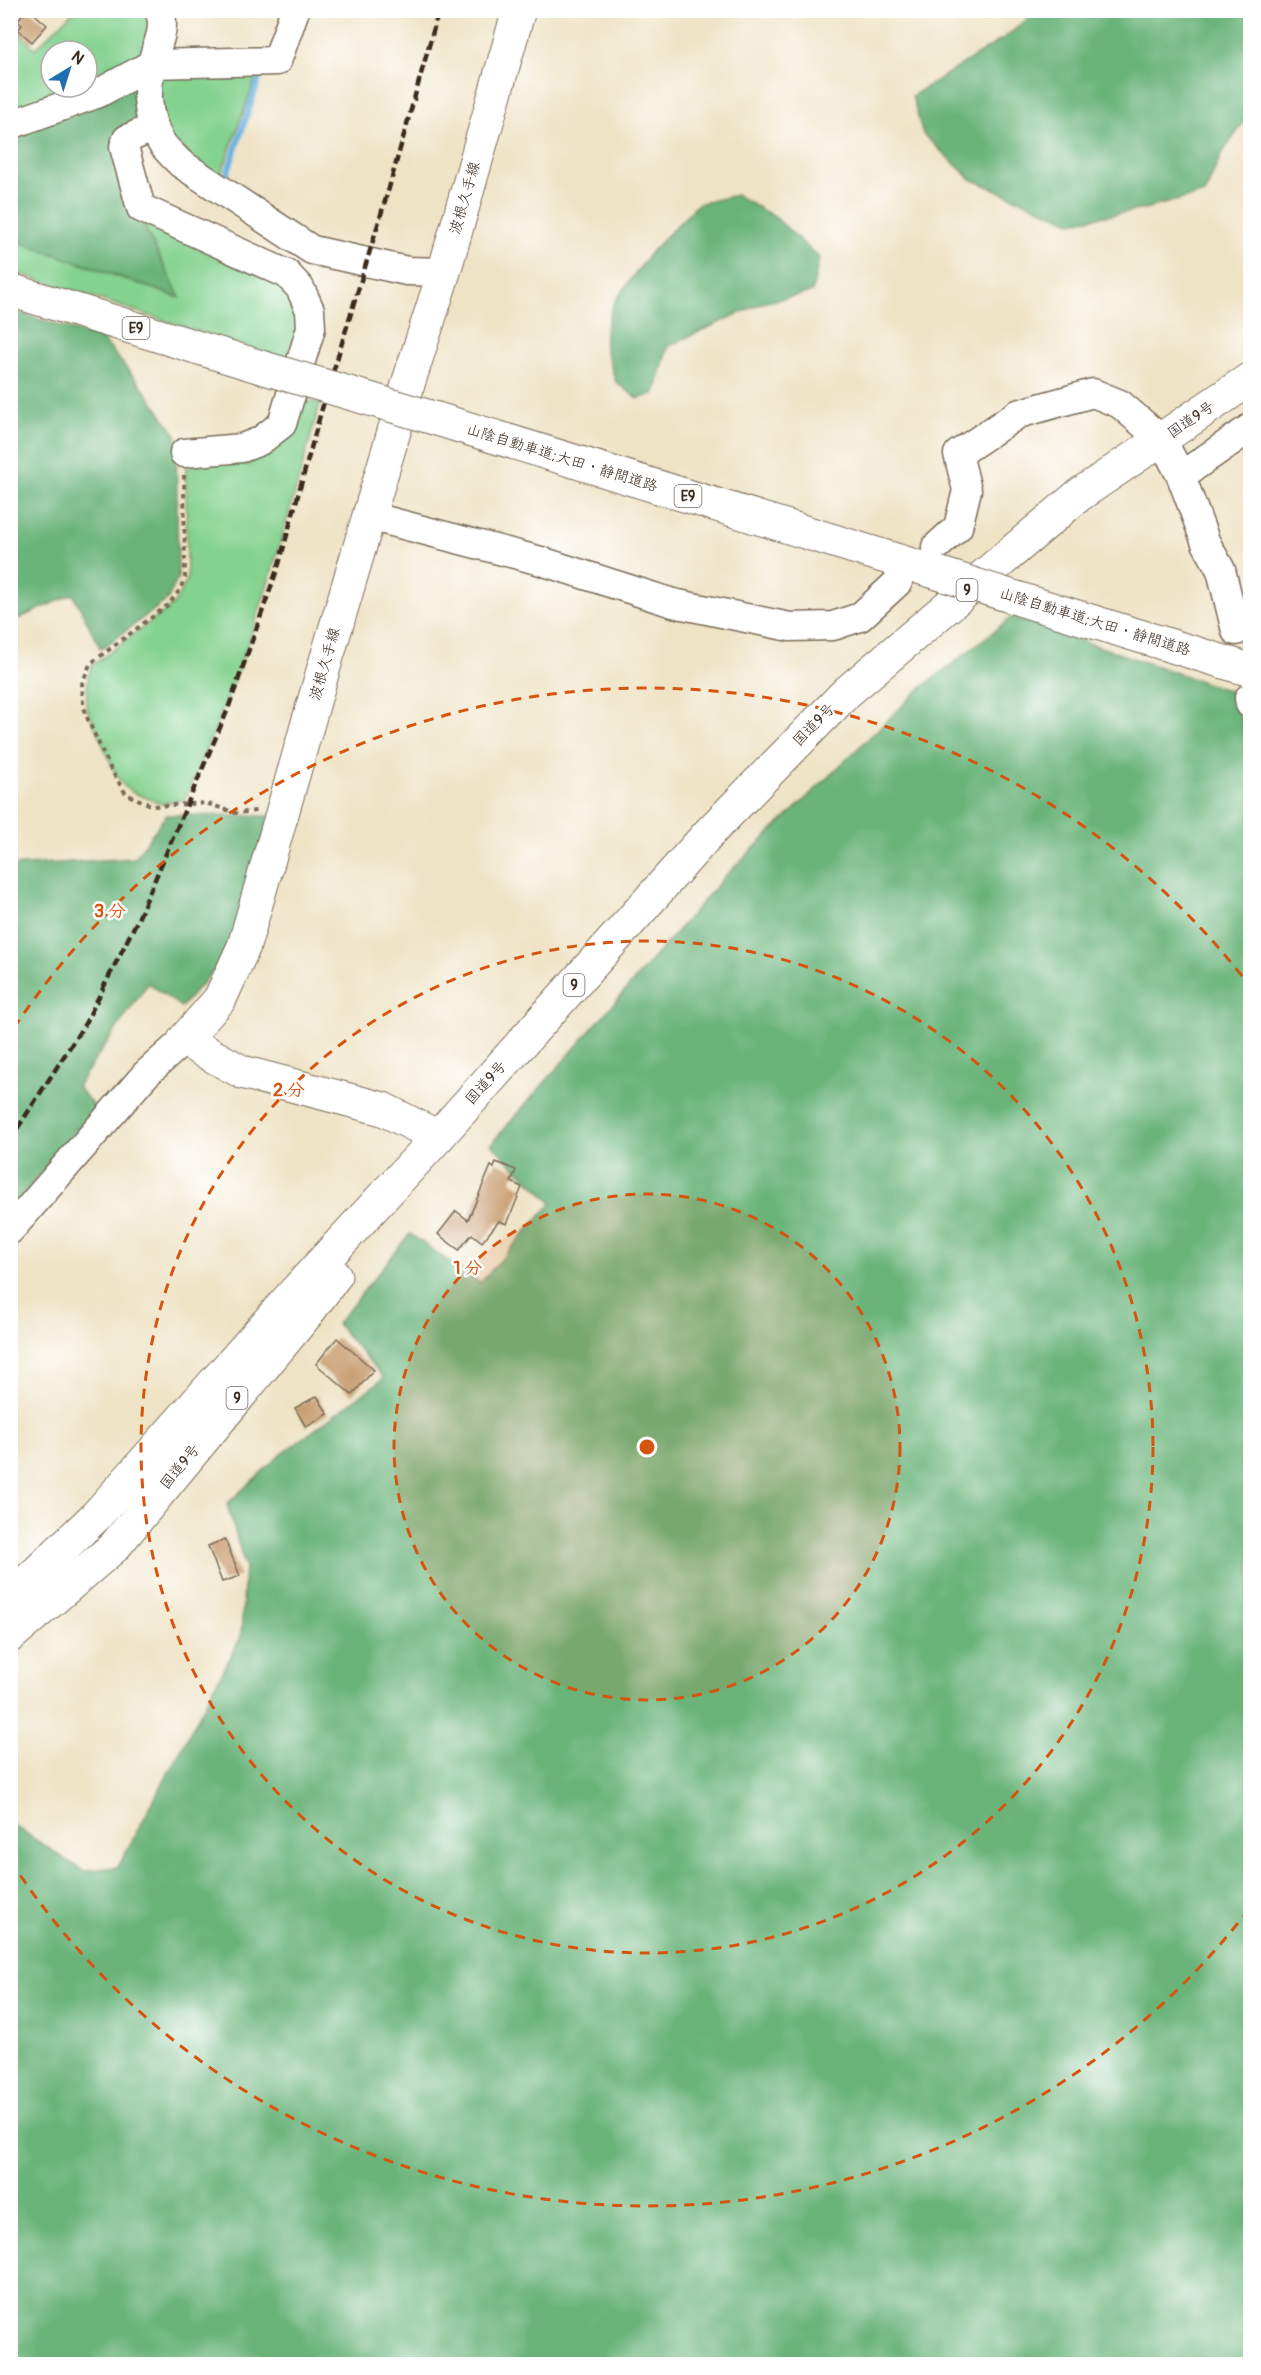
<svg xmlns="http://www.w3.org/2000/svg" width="1261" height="2375" font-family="Pangolin,'Klee One',sans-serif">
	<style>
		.green { fill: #84d290; stroke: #607e57; stroke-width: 1.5; fill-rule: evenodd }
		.forest { fill: #6bb47a; stroke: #536f4c; stroke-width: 1.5 }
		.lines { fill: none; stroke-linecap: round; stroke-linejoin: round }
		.stream { stroke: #68b3e1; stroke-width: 6 }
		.building { fill: #c89c70 }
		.minor-casing { stroke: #7a6b58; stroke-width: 31 }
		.major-casing { stroke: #7a6b58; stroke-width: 35 }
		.highway-casing { stroke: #7a6b58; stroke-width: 35 }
		.path { stroke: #7a6b58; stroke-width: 4; stroke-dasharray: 4.5 4.5; stroke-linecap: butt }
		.minor { stroke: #fff; stroke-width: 28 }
		.major { stroke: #fff; stroke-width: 33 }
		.highway { stroke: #fff; stroke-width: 33 }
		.rail { stroke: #3b2a1e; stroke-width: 4.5; stroke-dasharray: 9 4.5; stroke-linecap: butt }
		.highway-bridge-casing { stroke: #7a6b58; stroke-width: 35; stroke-linecap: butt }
		.highway-bridge { stroke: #fff; stroke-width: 33 }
		.ring { fill: none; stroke: #d7540e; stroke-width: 3; stroke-dasharray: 10 8 }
		.labels { text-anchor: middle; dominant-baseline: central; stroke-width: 5; stroke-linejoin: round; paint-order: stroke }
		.shield { fill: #fff; stroke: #766a62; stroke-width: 1.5 }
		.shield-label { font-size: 14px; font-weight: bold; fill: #3b2a1e }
		.street-label { font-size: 15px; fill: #3b2a1e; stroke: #fff }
		.centre { fill: #d7540e; stroke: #fff; stroke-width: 3 }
		.ring-label { font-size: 18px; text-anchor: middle; font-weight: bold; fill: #d7540e; stroke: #fff; stroke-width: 5; stroke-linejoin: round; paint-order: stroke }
	</style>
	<rect width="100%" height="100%" fill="#fff"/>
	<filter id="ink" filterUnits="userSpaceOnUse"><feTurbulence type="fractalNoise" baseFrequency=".0167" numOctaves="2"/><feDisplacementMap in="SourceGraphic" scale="12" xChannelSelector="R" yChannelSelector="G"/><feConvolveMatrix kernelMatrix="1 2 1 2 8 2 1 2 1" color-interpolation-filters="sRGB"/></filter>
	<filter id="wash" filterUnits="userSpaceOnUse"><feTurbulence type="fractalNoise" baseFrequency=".008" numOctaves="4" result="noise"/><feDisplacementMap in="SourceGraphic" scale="24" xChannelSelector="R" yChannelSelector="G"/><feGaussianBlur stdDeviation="1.35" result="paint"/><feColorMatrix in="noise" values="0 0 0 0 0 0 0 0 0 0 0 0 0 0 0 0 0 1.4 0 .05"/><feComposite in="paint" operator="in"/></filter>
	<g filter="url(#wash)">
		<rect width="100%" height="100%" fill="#efe3c5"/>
		<g class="green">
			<path d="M74 11H154L143 65 23 116 11 99 10 23 35 49ZM51 51H87V87H51Z"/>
			<path d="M155 73 257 74 219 180 167 140Z"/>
			<path d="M138 214 278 277 302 319 296 363 11 271V239L179 298Z"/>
			<path d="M295 398 320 403C300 474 281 546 257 617 237 679 211 739 185 799L162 804 132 792 124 786 115 773 86 706 88 675 93 665 174 604 187 580 186 467 244 455Z"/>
		</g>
		<g class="forest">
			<path d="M1032 11H1250V113L1221 155 1205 193 1144 209 1071 222 971 179 923 134 912 96 1007 36 1032 15Z"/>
			<path d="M140 77 147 125 129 131 138 214 180 298 11 239V135Z"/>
			<path d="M736 195 775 217 819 258 812 292 762 303 668 346 655 393 638 399 616 382 605 348V333L613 304 651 252 698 204Z"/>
			<path d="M10 310 102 339 143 388 176 435 178 578 167 600 101 649 73 594 11 622Z"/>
			<path d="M1012 617 1236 693 1250 761V2364H11L10 1823 83 1871 118 1867 241 1637 245 1566 227 1504 278 1457 384 1378 337 1324 410 1234 480 1283 552 1203 491 1144 726 875 920 689Z"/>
			<path d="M166 815 269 816 249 903 215 969 181 1007 148 983 77 1086 95 1108 11 1209V866L135 858Z"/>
		</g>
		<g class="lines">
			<path class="stream" d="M227 174 259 79"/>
		</g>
		<g id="blocks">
			<g class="building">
				<path d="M26 10H30L47 25 32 42 18 30 22 25 17 21Z"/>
				<path d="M496 1162 516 1170 511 1182 522 1187 507 1224 499 1221 482 1242 472 1234 459 1250 438 1234 456 1211 468 1220 491 1166 494 1168Z"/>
				<path d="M337 1338 374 1370 352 1395 316 1364Z"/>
				<path d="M317 1396 328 1414 306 1427 295 1408Z"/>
				<path d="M225 1539 240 1576 222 1582 208 1546Z"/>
			</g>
		</g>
	</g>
	<g filter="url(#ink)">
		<use href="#blocks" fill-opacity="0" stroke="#7a6b58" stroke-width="1.5"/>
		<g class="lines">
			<defs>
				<g id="minor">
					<path d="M159 10C166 25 159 41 154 56 145 84 145 116 161 142 166 150 174 156 180 163L312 250 407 271 444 272"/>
					<path d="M10 125 99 93 152 64 277 61 295 10"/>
					<path d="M154 127 127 139 124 147 141 208 287 274 300 288 310 310 311 328 282 424 260 441 242 448 184 453"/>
					<path d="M1181 476 1250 428"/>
					<path d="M369 516 541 561 673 603 790 627 833 626 860 617 898 582"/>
					<path d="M936 547 958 527 967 490 958 454 1018 414 1093 393 1120 404 1162 440 1181 476 1206 543 1221 570 1236 631"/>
					<path d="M1249 698 1250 704"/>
					<path d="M10 1230 146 1074 184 1040"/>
				</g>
				<path id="major" d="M438 1137 383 1109 242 1072 184 1040 220 999 244 946 322 674 409 381 444 272 519 10"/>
				<g id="highway">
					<path d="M10 290 261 367"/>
					<path d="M437 419 938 573"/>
					<path d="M1032 603 1250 670"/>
					<path d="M10 1598 96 1516 293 1294 438 1137 710 832 847 692 1079 495 1250 379"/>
					<path d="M10 1636 114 1547 306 1315 335 1276"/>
				</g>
			</defs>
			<use href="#minor" class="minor-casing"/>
			<use href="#major" class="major-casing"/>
			<use href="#highway" class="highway-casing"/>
			<path class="path" d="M184 475 185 578 179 591 168 605 90 664 82 684 83 704 88 720 111 770 126 794 153 806 206 803 236 813 256 811"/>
			<use href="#minor" class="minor"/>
			<use href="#major" class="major"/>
			<use href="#highway" class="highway"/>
			<path class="rail" d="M10 1140 86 1022 138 919 228 709 279 564 321 412 389 188 439 10"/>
			<defs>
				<g id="highway-bridge">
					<path d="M261 367 437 419"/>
					<path d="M938 573 1032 603"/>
				</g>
			</defs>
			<use href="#highway-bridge" class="highway-bridge-casing"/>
			<use href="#highway-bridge" class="highway-bridge"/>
		</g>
	</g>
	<circle cx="647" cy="1447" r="253" fill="#d7540e" fill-opacity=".12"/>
	<g class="ring">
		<circle cx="647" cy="1447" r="253"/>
		<circle cx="647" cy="1447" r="506"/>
		<path d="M1249 1909A759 759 0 0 1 14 1866M14 1028A759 759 0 0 1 1249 985"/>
	</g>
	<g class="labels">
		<g class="shield">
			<rect x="122.5" y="317" width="27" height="22" rx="4.5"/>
			<rect x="674.5" y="485" width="27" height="22" rx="4.5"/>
			<rect x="956.5" y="579" width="21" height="22" rx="4.5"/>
			<rect x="563.5" y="974" width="21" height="22" rx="4.5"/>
			<rect x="226.5" y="1387" width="21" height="22" rx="4.5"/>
		</g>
		<g class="shield-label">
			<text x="136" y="328">E9</text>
			<text x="688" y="496">E9</text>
			<text x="967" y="590">9</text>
			<text x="574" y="985">9</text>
			<text x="237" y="1398">9</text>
		</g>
		<g class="street-label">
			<text transform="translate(465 198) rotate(-74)">波根久手線</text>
			<text transform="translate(1191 420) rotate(-34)">国道9号</text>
			<text transform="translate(562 458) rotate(17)">山陰自動車道;大田・静間道路</text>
			<text transform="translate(1095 622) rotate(17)">山陰自動車道;大田・静間道路</text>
			<text transform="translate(325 664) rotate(-74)">波根久手線</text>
			<text transform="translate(814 725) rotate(-46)">国道9号</text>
			<text transform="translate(486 1083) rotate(-48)">国道9号</text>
			<text transform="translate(180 1467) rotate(-51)">国道9号</text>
		</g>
	</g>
	<circle cx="647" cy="1447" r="9" class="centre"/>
	<g class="ring-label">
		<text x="110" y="917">3 分</text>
		<text x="289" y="1096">2 分</text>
		<text x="468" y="1274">1 分</text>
	</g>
	<rect width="1261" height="2375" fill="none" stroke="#fff" stroke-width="36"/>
	<g transform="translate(69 69) rotate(38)"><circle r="28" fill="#ffffff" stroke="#b1aaa5" stroke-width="1.5"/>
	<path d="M0-4.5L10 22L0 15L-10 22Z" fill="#1f6fb2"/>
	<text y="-9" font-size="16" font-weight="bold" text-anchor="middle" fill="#3b2a1e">N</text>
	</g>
</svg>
